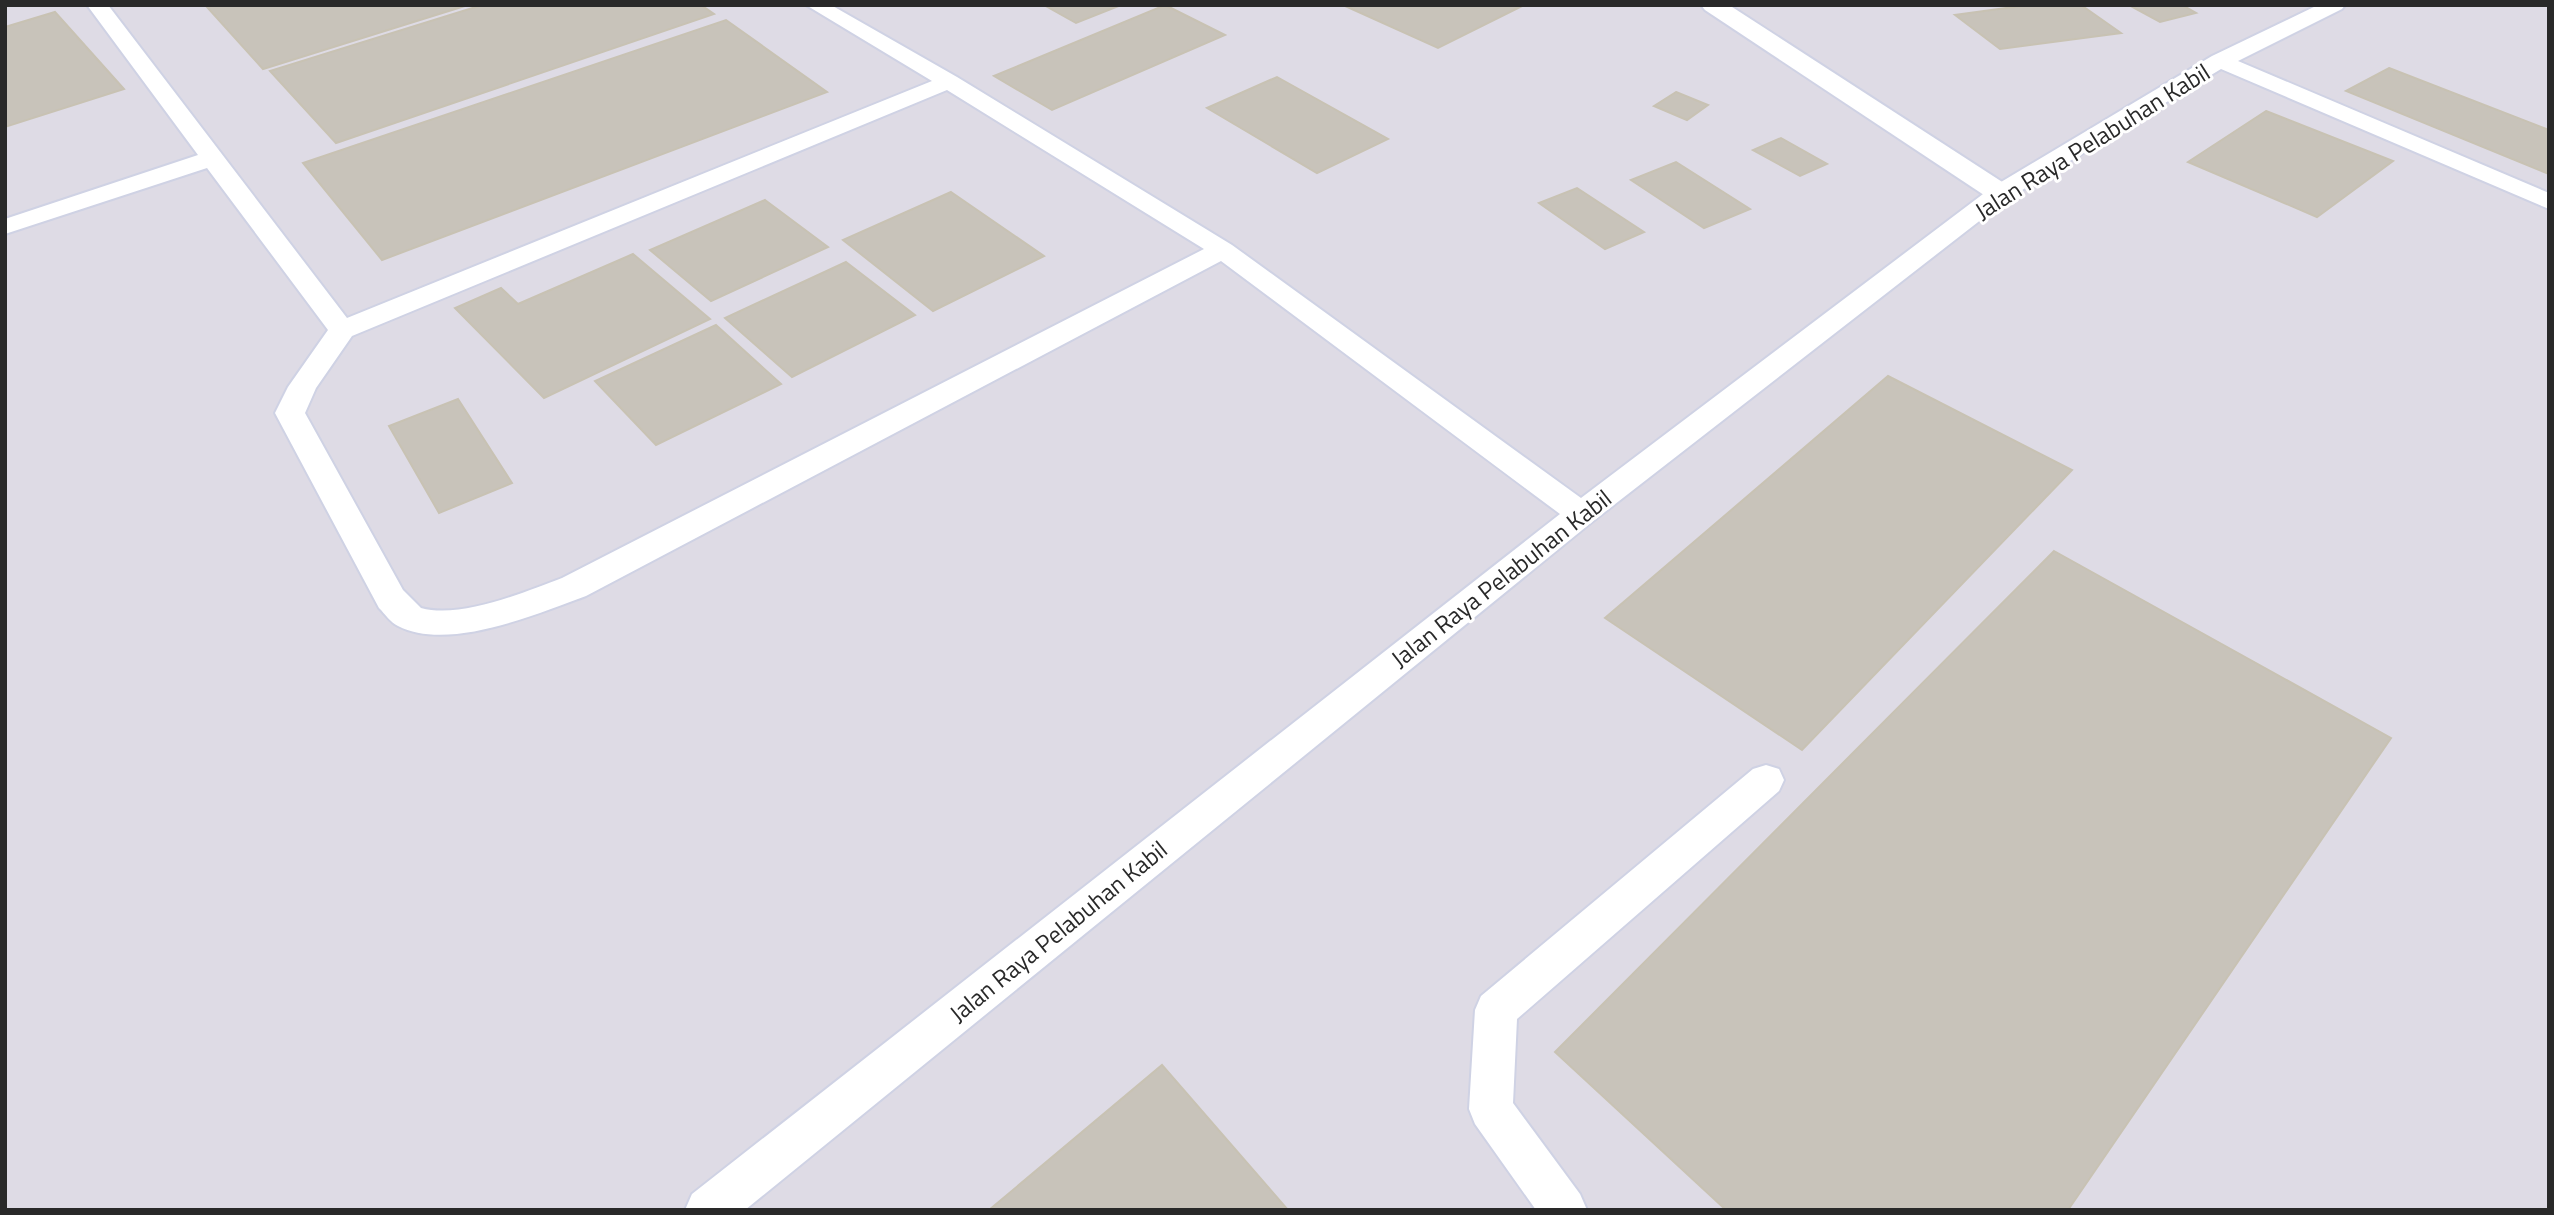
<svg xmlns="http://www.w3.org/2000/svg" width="2554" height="1215" font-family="'Titillium Web',sans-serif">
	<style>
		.industrial { fill: #dedbe5 }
		.building { fill: #c8c3ba; stroke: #c8c2b3; stroke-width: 2 }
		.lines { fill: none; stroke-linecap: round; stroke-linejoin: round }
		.service-casing { stroke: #cfd2e4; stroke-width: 4 }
		.minor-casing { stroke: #cfd2e4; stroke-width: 4 }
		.service { fill: #fff; fill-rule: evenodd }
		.minor { fill: #fff; fill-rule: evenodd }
		.labels { text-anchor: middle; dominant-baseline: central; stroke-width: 6; stroke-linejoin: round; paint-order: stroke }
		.street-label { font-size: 24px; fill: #292929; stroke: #fff }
	</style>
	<rect width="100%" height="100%" fill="#ede6da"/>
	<rect class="industrial" x="5" y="5" width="2544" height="1205"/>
	<g class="building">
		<path d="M214 5H468L263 69 207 7Z"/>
		<path d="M482 5H701L714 14 336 143 270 71Z"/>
		<path d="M1044 5H1121L1076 23Z"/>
		<path d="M1165 5 1225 35 1052 110 994 76Z"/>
		<path d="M1343 5H1524L1438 48Z"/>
		<path d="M2028 5H2081L2121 33 2000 49 1955 15Z"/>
		<path d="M2129 5H2182L2196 13 2160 22Z"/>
		<path d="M55 12 124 89 5 127V27Z"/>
		<path d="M726 20 827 92 382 260 303 163Z"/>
		<path d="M2389 68 2549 130V174L2346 91Z"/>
		<path d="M1277 77 1388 139 1317 173 1207 108Z"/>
		<path d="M1676 92 1708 105 1687 120 1654 106Z"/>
		<path d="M2266 111 2393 161 2317 217 2188 162Z"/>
		<path d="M1781 138 1827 164 1800 176 1753 150Z"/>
		<path d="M1676 162 1750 209 1704 228 1631 180Z"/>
		<path d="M1577 188 1644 232 1605 249 1539 203Z"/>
		<path d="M951 192 1044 256 933 311 843 240Z"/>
		<path d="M765 200 828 247 711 301 650 250Z"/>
		<path d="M633 254 710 319 544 398 455 308 501 288 518 304Z"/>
		<path d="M846 262 915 315 792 377 725 318Z"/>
		<path d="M716 325 781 384 656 445 595 381Z"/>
		<path d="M1888 376 2072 470 1802 750 1605 618Z"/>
		<path d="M458 399 512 483 439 513 389 426Z"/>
		<path d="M2054 551 2391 738 2068 1210H1726L1555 1052Z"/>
		<path d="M1162 1065 1288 1210H989Z"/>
	</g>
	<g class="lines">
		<defs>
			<g id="service">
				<path d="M87 5H108L347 318 932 81 806 5H831L957 77 1232 245 1581 498 1991 188 2212 56 2318 5H2345L2342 9 2238 61 2549 193V209L2221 69 2009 198 1592 522 745 1210H685L692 1194 1560 514 1221 261 586 596C537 614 448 652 398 626 391 623 385 614 379 608L275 413 288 387 328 330 207 168 5 234V219L198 155ZM947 90 1204 249 562 578C525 592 461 619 421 608L403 590 305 413 316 388 352 336Z"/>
				<path d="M1766 765 1779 769 1784 780 1779 791 1517 1019 1513 1103 1580 1194 1587 1210H1536L1475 1124 1469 1109 1475 1010 1481 996 1753 769Z"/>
			</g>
			<path id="minor" d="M1701 5H1729L2010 187 2014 193 2010 199 2000 201 1990 199 1705 10Z"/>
		</defs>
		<use href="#service" class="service-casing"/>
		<use href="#minor" class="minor-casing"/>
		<use href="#service" class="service"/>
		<use href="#minor" class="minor"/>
	</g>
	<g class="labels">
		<g class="street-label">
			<text transform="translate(2092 141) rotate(-32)">Jalan Raya Pelabuhan Kabil</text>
			<text transform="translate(1501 578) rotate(-38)">Jalan Raya Pelabuhan Kabil</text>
			<text transform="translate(1058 931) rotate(-39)">Jalan Raya Pelabuhan Kabil</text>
		</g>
	</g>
	<rect width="2554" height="1215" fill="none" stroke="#292929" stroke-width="14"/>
</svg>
